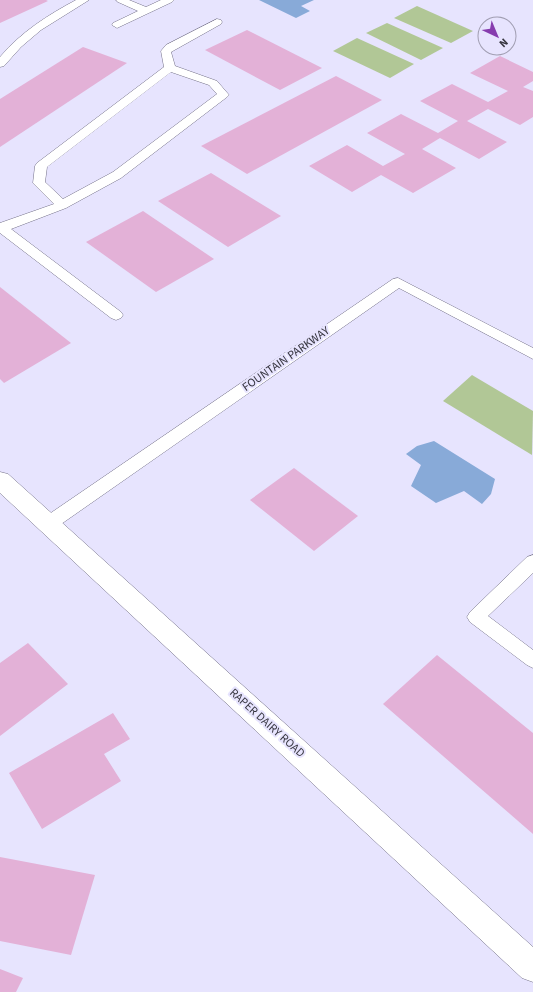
<svg xmlns="http://www.w3.org/2000/svg" width="533" height="992" font-family="'Source Sans 3',sans-serif">
	<style>
		.green { fill: #b1c796 }
		.water { fill: #88aad8 }
		.building { fill: #e3b1d7 }
		.lines { fill: none; stroke-linecap: round; stroke-linejoin: round }
		.service-casing { stroke: #747188; stroke-width: 1 }
		.tertiary-casing { stroke: #747188; stroke-width: 1 }
		.service { fill: #fff; fill-rule: evenodd }
		.tertiary { fill: #fff; fill-rule: evenodd }
		.labels { text-anchor: middle; dominant-baseline: central; stroke-width: 4; stroke-linejoin: round; paint-order: stroke }
		.street-label { font-size: 12px; fill: #373640; stroke: #e7e4fe }
	</style>
	<rect width="100%" height="100%" fill="#e7e4fe"/>
	<g class="green">
		<path d="M417 6 473 31 451 43 394 18Z"/>
		<path d="M387 23 443 48 421 60 366 33Z"/>
		<path d="M357 38 414 64 390 78 333 51Z"/>
		<path d="M472 375 533 411 532 455 443 401Z"/>
	</g>
	<g class="water">
		<path d="M259 0H314L301 6 310 11 296 18Z"/>
		<path d="M434 441 495 479 491 494 482 504 464 491 436 503 411 486 421 465 406 454 417 446Z"/>
	</g>
	<g class="building">
		<path d="M0 0H46L48 1 0 23Z"/>
		<path d="M247 30 322 68 280 90 205 50Z"/>
		<path d="M83 47 127 63 0 147V99Z"/>
		<path d="M500 56 533 72V81L523 87 533 91V117L520 125 488 109 467 121 507 142 479 159 440 138 422 149 456 168 413 193 381 175 352 192 309 166 347 145 383 166 405 154 367 133 401 114 438 133 458 121 420 101 452 84 488 102 508 91 470 73Z"/>
		<path d="M336 76 382 100 247 174 201 146Z"/>
		<path d="M211 173 281 216 228 247 158 201Z"/>
		<path d="M143 211 214 259 156 292 86 242Z"/>
		<path d="M0 287 71 343 4 383 0 379Z"/>
		<path d="M294 468 358 516 314 551 250 500Z"/>
		<path d="M28 643 68 684 0 736V663Z"/>
		<path d="M437 655 533 733V834L383 704Z"/>
		<path d="M113 713 130 739 104 754 121 781 42 829 9 773Z"/>
		<path d="M0 857 95 875 71 955 0 941Z"/>
		<path d="M0 969 23 978 16 992H0Z"/>
	</g>
	<g class="lines">
		<defs>
			<g id="service">
				<path d="M76 0H89L41 30 21 47 4 66 0 67V57C21 32 48 15 76 0Z"/>
				<path d="M116 0H129L146 7 161 0H174L172 2 117 28 112 25 113 23 138 11 118 2Z"/>
				<path d="M217 19 221 20 222 22 221 24 171 52 175 66 217 81 229 95 227 97 121 178 66 208 11 229 121 312 123 315 121 318 116 320 111 318 0 233V223L54 204 33 183 35 166 37 163 164 67 161 51 166 45ZM171 72 209 85 217 94 113 172 63 199 45 182 47 167Z"/>
				<path d="M398 278 533 348V359L399 288 54 529 48 530 42 529 40 524 42 519 393 279Z"/>
				<path d="M533 555V573L488 616 533 650V668L527 665 470 622 467 617 470 612 527 557Z"/>
			</g>
			<path id="tertiary" d="M0 472 8 474 533 947V982L522 978 0 493Z"/>
		</defs>
		<use href="#service" class="service-casing"/>
		<use href="#tertiary" class="tertiary-casing"/>
		<use href="#service" class="service"/>
		<use href="#tertiary" class="tertiary"/>
	</g>
	<g class="labels">
		<g class="street-label">
			<text transform="translate(286 359) rotate(-35)">FOUNTAIN PARKWAY</text>
			<text transform="translate(267 723) rotate(42)">RAPER DAIRY ROAD</text>
		</g>
	</g>
	<g transform="translate(497 36) rotate(136)"><circle r="19" fill="#e7e4fe" stroke="#a19eb2"/>
	<path d="M0-3L7 15L0 10L-7 15Z" fill="#863cae"/>
	<text y="-6" font-size="11" font-weight="bold" text-anchor="middle" fill="#373640">N</text>
	</g>
</svg>
